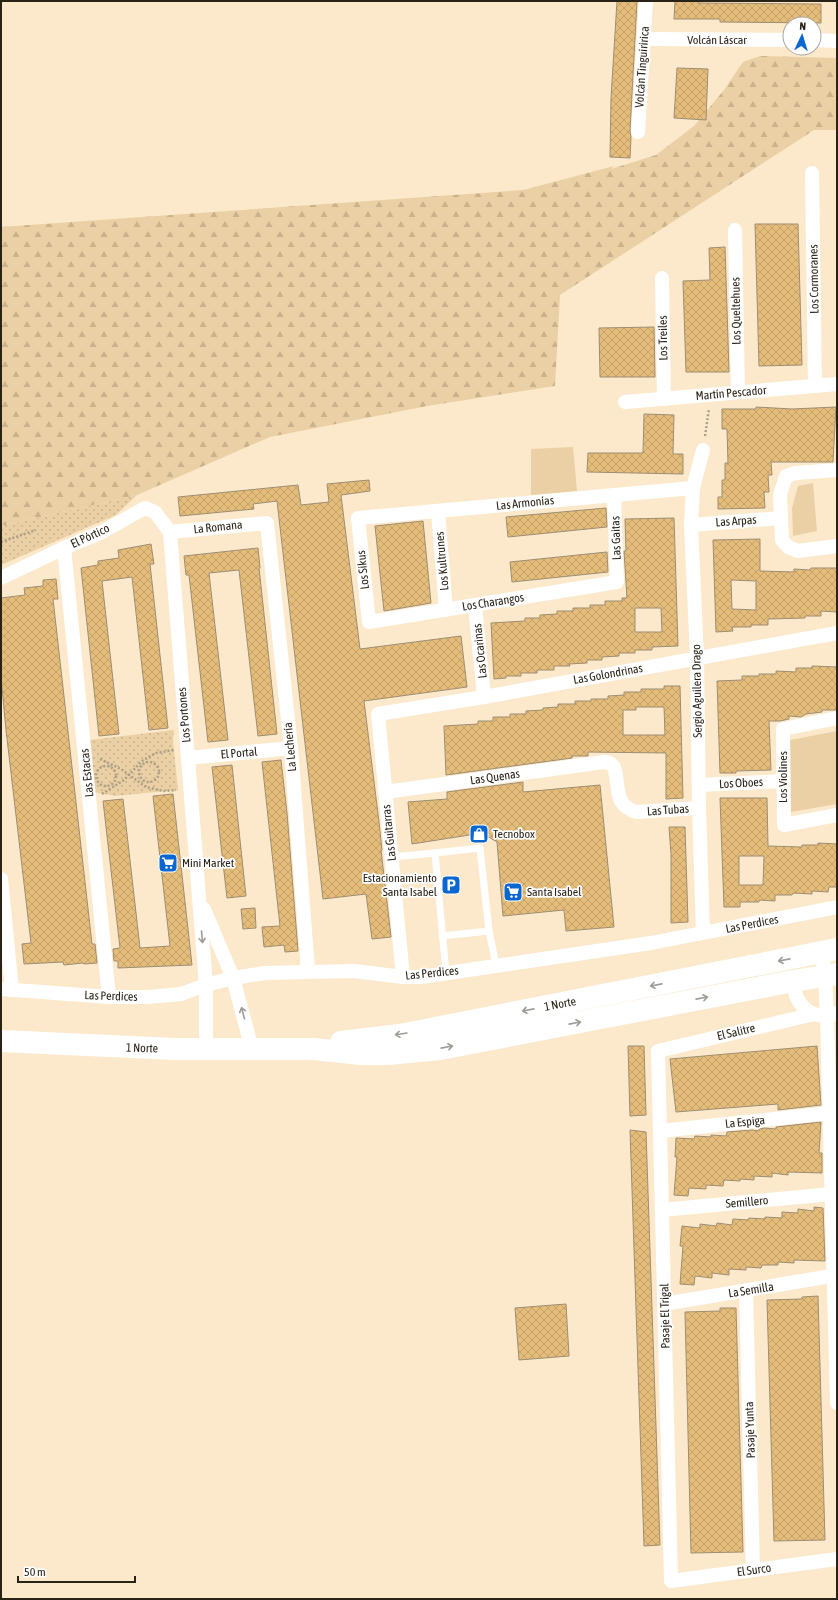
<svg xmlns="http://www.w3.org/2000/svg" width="838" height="1600" font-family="'Asap Condensed',sans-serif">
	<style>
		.grass { fill: #ead0a4 }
		.forest { fill: url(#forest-firs) }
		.park { fill: url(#park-dots) }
		.building { fill: url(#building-cross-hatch); stroke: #9f8d72; fill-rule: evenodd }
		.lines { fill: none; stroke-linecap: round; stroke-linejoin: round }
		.path { stroke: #ad9e87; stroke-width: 2.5; stroke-dasharray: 2 2; stroke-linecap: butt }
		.service { stroke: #fff; stroke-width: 7 }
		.minor { stroke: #fff; stroke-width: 14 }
		.primary { stroke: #fff; stroke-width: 22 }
		.oneway { stroke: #9f9c97 }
		.labels { text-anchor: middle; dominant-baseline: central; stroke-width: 3.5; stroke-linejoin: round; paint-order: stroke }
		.street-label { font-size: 12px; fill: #292217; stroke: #fff }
		.poi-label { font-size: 12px; fill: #292217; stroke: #fff; text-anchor: start }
	</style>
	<defs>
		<pattern id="forest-firs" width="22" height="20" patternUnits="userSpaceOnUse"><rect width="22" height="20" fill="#ead0a4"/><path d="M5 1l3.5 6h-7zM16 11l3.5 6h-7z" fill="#c9b28c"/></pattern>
		<pattern id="park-dots" width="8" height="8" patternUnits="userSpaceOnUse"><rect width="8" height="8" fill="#ead0a4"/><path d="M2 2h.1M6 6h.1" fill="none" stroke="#c9b28c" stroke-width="1.8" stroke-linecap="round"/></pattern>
		<pattern id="building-cross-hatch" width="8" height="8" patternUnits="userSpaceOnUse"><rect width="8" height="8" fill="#e5bd7b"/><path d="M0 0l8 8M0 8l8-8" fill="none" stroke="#c4a26a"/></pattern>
	</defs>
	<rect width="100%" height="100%" fill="#fce9cb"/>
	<g class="grass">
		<path d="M573 447 577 491 531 495V449Z"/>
		<path d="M813 483 817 531 793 536 792 508 798 486Z"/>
		<path d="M837 731V804L791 812 790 740Z"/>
	</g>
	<path class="forest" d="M760 56 837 58V130H814L560 295 555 386 427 406 270 437 137 495 1 526V227L523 190 614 166 611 169 656 155 694 126 724 90 743 62Z"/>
	<g class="park">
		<path d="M137 495 116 515 1 565V526Z"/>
		<path d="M174 730 173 741 178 790 162 796 176 790 115 796 93 792 89 740Z"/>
	</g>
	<g class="building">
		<path d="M617 1H637L630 131 631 137 630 158 610 157 611 98Z"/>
		<path d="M675 1H698V3L821 4V23L720 22V19H674Z"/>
		<path d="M677 68 708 69 706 120 674 118Z"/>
		<path d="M755 224H798L802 365 759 366Z"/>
		<path d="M725 247 729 372H686L683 281 710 280 709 248Z"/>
		<path d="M654 327 655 377H600L599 328Z"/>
		<path d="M756 407 792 409 836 407 833 462H771L772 475H768L769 492H764L765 508 718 509V497H722V480H725V463H728L727 429H722V409H756Z"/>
		<path d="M644 414 674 415 673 454H683V474L587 472 588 453H643Z"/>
		<path d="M369 480 370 491 341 495 360 649 461 636 467 687 364 701 379 822 382 850H381L391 937 372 939 366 894 323 899 277 501 253 504 254 509 180 516 178 497 298 485 301 505 329 502 327 484Z"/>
		<path d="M606 508 607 527 508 537 506 517Z"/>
		<path d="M674 518 678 646 652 647V650H635V653H619V656L602 657V660H587V663L569 664 570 666H554V670H537V673H521V676H506V678L494 679 491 623 525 621V618H540V615L557 614V611H573V608H590V605H605V601H622V598H627L624 551H626L625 519ZM635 608H661L662 632H635Z"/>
		<path d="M423 521 431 603 384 611 375 526Z"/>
		<path d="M760 539V571L794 572V569L810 570 811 568H837V612L821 611V616H805V618L768 619V625H751V627H732L733 631 716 632 713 540ZM731 580 756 581V610L732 609Z"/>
		<path d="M151 544 154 564H150L168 728 149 730 132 577 102 581 119 734 99 736 81 568 98 565V561L119 558 118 550Z"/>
		<path d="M258 548 260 568H259L277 734 258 736 239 570 209 573 228 740 208 742 189 575H186L184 556Z"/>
		<path d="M607 552 608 572 512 582 510 562Z"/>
		<path d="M56 579 58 599H53L92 944H95L97 963 84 964 83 963 64 965 63 962 24 964 22 944 31 943 6 730 1 677V598L25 595 24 588 43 586V580Z"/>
		<path d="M812 666 837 667V710H822V712L806 714 801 717 789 716V719L780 721H769L771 770 736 771V773H720L717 681 742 680V676H759V674H776V671L796 672V668H812Z"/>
		<path d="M664 686H680L683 798 666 799V753L588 752V756H572V758L446 775 444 726 478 724V721H493V717H510V714H526V711L543 710V708L558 707V704H575V701H591V699H608V696L624 695V692H641V689H664ZM636 707H664L665 735H623V710H636Z"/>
		<path d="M281 760 287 813 298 951 285 952 284 945 264 947 262 927 280 926 262 762Z"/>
		<path d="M232 765 246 896 227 898 212 767Z"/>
		<path d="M523 782V792L600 785 614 927 566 931 564 910 503 916 497 842 482 833 412 844 408 802 447 799V792Z"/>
		<path d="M173 794 192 965 118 968V961H114L113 949 120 948 103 801 123 799 140 948 170 946 153 796Z"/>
		<path d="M720 798H767L768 846 802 847V845H818V843L837 844V887H829L828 892 812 891V894L793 893 792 895H775V901L759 900V902H740V907H724ZM739 856H764L763 885H739Z"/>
		<path d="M669 827H685L688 922 671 923V854Z"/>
		<path d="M255 908 256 928 243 929 241 909Z"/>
		<path d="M628 1046H644L646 1115 630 1116Z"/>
		<path d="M817 1046 821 1105 778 1110V1104L676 1112 670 1059Z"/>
		<path d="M821 1122 819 1153H822V1173L788 1172V1175L772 1173V1177L754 1176V1180L740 1179V1181L724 1180 723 1186 706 1185V1189L689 1188 688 1196 674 1195 677 1157H675L676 1138 694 1139 695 1136 711 1137V1135L726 1136 727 1132 752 1130 759 1131V1129L765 1128 776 1129V1127Z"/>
		<path d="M630 1130 646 1132 660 1545 644 1546Z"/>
		<path d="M814 1207 823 1208 825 1261 794 1260V1263L778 1262V1265H762L761 1268 746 1267V1270L729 1269V1275L712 1273V1278L695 1276 694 1285 680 1284 683 1246H680L682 1226 700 1228V1224L716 1226 717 1223 732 1225 733 1219 748 1220 749 1218 765 1219V1217L782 1218V1212L798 1213V1209L814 1211Z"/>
		<path d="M818 1296 825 1540 774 1541 767 1300 802 1299V1297Z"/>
		<path d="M566 1304 569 1356 519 1360 515 1308Z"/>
		<path d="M720 1308H736L743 1552 691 1553 685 1312 720 1311Z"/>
	</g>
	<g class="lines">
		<g class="path">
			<path d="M705 436 709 409"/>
			<path d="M1 542 36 530"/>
			<path d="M100 759 121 769 146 787 164 791 176 790"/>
			<circle cx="149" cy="772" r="10"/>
			<circle cx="106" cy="776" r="10"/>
			<path d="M102 794 124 780 142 761 156 753 174 750"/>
		</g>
		<g class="service">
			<path d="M392 857 435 853"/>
			<path d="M442 936 489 931"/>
			<path d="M446 973 435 853 480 848 489 931 496 965"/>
		</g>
		<g class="minor">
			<path d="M644 39 790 40"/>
			<path d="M814 40 837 41"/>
			<path d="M638 132 646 1"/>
			<path d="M812 173 815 386"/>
			<path d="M735 230 738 392"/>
			<path d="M662 278 664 399"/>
			<path d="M625 402 837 384"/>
			<path d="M837 470 795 473 786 476 780 495 782 540 788 547 798 551 837 546"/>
			<path d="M614 495 617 582 369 622 358 518C470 509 581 497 693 488"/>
			<path d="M438 512 446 610"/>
			<path d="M691 525 781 518"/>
			<path d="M170 532 267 523 291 748 308 971"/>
			<path d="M170 532 206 985V1049"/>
			<path d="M64 548 109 997"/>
			<path d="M1 578 64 548 102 532 145 508 155 512 170 532"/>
			<path d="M475 605 484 697"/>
			<path d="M837 718 783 729 784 825 837 815"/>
			<path d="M188 758 291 748"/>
			<path d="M699 785 783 781"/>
			<path d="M385 792 604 762 610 763 614 767C620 786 613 806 637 812L699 808"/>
			<path d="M1 879 12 990"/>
			<path d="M204 909 233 978 252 1049"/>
			<path d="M703 933 699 808 697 658 691 525 693 488 703 450"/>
			<path d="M822 952 825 976 827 1016 837 1403"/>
			<path d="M403 977 378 714 484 697 837 633"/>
			<path d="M793 981C795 1006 812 1022 837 1013"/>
			<path d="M1 989 109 997H148L181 994 206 985 233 978 265 973 354 971 403 977H421L651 943 837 907"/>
			<path d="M814 1014 658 1051 671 1581 837 1559"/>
			<path d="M660 1131 830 1113"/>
			<path d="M662 1210 832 1194"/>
			<path d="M746 1291 753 1570"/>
			<path d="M664 1304 837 1275"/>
		</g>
		<g class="primary">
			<path d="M1 1041 175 1049H313L361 1054H388L440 1049 793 981 837 974"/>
			<path d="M341 1042 400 1035 837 949"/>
		</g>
	</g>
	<defs><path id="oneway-shaft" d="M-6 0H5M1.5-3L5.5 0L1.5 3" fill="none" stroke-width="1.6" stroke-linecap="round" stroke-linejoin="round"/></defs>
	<g class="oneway">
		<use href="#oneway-shaft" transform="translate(202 937) rotate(85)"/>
		<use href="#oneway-shaft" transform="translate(784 960) rotate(169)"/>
		<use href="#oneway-shaft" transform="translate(656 985) rotate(169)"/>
		<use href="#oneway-shaft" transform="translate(702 998) rotate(-11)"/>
		<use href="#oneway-shaft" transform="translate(528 1010) rotate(169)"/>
		<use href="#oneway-shaft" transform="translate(243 1013) rotate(-105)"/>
		<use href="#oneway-shaft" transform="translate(575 1023) rotate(-11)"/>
		<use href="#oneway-shaft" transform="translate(401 1034) rotate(171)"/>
		<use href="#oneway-shaft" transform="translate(447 1047) rotate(-11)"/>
	</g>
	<defs>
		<symbol id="shop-square" viewBox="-11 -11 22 22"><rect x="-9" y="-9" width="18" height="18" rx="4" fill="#0b67d0" stroke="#fff"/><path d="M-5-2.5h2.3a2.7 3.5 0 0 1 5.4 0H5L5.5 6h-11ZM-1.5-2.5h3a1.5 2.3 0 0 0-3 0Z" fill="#fff"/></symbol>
		<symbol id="supermarket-square" viewBox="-11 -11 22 22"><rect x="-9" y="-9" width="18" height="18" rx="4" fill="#0b67d0" stroke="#fff"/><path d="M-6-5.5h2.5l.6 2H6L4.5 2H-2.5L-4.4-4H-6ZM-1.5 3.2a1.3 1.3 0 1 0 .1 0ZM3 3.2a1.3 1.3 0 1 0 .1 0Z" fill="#fff"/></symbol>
		<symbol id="parking-square" viewBox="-11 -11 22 22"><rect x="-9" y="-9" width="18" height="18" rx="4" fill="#0b67d0" stroke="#fff"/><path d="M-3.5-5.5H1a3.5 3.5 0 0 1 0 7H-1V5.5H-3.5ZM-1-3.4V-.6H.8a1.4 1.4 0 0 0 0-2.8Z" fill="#fff"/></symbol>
	</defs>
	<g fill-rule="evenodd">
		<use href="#shop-square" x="468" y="823" width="22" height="22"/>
		<use href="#supermarket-square" x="157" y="852" width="22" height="22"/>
		<use href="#parking-square" x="440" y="874" width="22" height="22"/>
		<use href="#supermarket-square" x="502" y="881" width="22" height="22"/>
	</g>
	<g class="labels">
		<g class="street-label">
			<text x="717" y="40">Volcán Láscar</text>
			<text transform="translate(642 67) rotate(-86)">Volcán Tinguiririca</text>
			<text transform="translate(814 279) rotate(-91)">Los Cormoranes</text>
			<text transform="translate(736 311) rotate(-91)">Los Queltehues</text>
			<text transform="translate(663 338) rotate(-91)">Los Treiles</text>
			<text transform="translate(731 393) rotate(-5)">Martín Pescador</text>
			<text transform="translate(525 503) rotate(-6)">Las Armonías</text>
			<text transform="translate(736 521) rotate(-4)">Las Arpas</text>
			<text transform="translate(218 527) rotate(-6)">La Romana</text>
			<text transform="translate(90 536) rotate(-25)">El Pórtico</text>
			<text transform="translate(616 538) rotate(-92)">Las Gaitas</text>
			<text transform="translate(442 561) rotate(-95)">Los Kultrunes</text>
			<text transform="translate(363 570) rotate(-96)">Los Sikus</text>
			<text transform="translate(493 602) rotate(-9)">Los Charangos</text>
			<text transform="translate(480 651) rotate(-96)">Las Ocarinas</text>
			<text transform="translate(608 674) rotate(-10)">Las Golondrinas</text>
			<text transform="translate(697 691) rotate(-91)">Sergio Aguilera Drago</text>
			<text transform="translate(184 715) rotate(-95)">Los Portones</text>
			<text transform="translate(290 747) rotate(-95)">La Lechería</text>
			<text transform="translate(239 753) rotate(-5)">El Portal</text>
			<text transform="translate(87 773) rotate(-96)">Las Estacas</text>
			<text transform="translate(495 777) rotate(-8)">Las Quenas</text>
			<text transform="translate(783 777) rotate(-90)">Los Violines</text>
			<text transform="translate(741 783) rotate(-3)">Los Oboes</text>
			<text transform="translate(668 810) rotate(-4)">Las Tubas</text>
			<text transform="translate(389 833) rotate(-96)">Las Guitarras</text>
			<text transform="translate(752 924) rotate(-11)">Las Perdices</text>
			<text transform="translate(432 973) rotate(-6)">Las Perdices</text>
			<text transform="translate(111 996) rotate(2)">Las Perdices</text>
			<text transform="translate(560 1004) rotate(-11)">1 Norte</text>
			<text transform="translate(736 1032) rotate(-13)">El Salitre</text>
			<text transform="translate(142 1048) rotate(2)">1 Norte</text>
			<text transform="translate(745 1122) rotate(-6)">La Espiga</text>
			<text transform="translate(747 1202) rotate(-5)">Semillero</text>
			<text transform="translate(751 1290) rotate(-9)">La Semilla</text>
			<text transform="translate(665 1316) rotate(-91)">Pasaje El Trigal</text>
			<text transform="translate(750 1430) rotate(-92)">Pasaje Yunta</text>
			<text transform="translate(754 1570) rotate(-8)">El Surco</text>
		</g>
		<g class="poi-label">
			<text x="493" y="834">Tecnobox</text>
			<text x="182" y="863">Mini Market</text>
			<text x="437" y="878" text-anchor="end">Estacionamiento<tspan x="437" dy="14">Santa Isabel</tspan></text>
			<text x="527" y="892">Santa Isabel</text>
		</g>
	</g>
	<rect width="838" height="1600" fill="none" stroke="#292217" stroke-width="4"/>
	<g transform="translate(802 36) rotate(4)"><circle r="19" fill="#ffffff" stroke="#a9a7a2"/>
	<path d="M0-3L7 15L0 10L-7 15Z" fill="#0b67d0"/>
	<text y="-6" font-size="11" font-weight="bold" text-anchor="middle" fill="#292217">N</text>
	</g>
	<path d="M18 1576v6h117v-6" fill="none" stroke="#292217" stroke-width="2"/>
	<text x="24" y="1576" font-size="12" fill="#292217" stroke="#ffffff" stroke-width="3" paint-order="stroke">50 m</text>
</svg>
